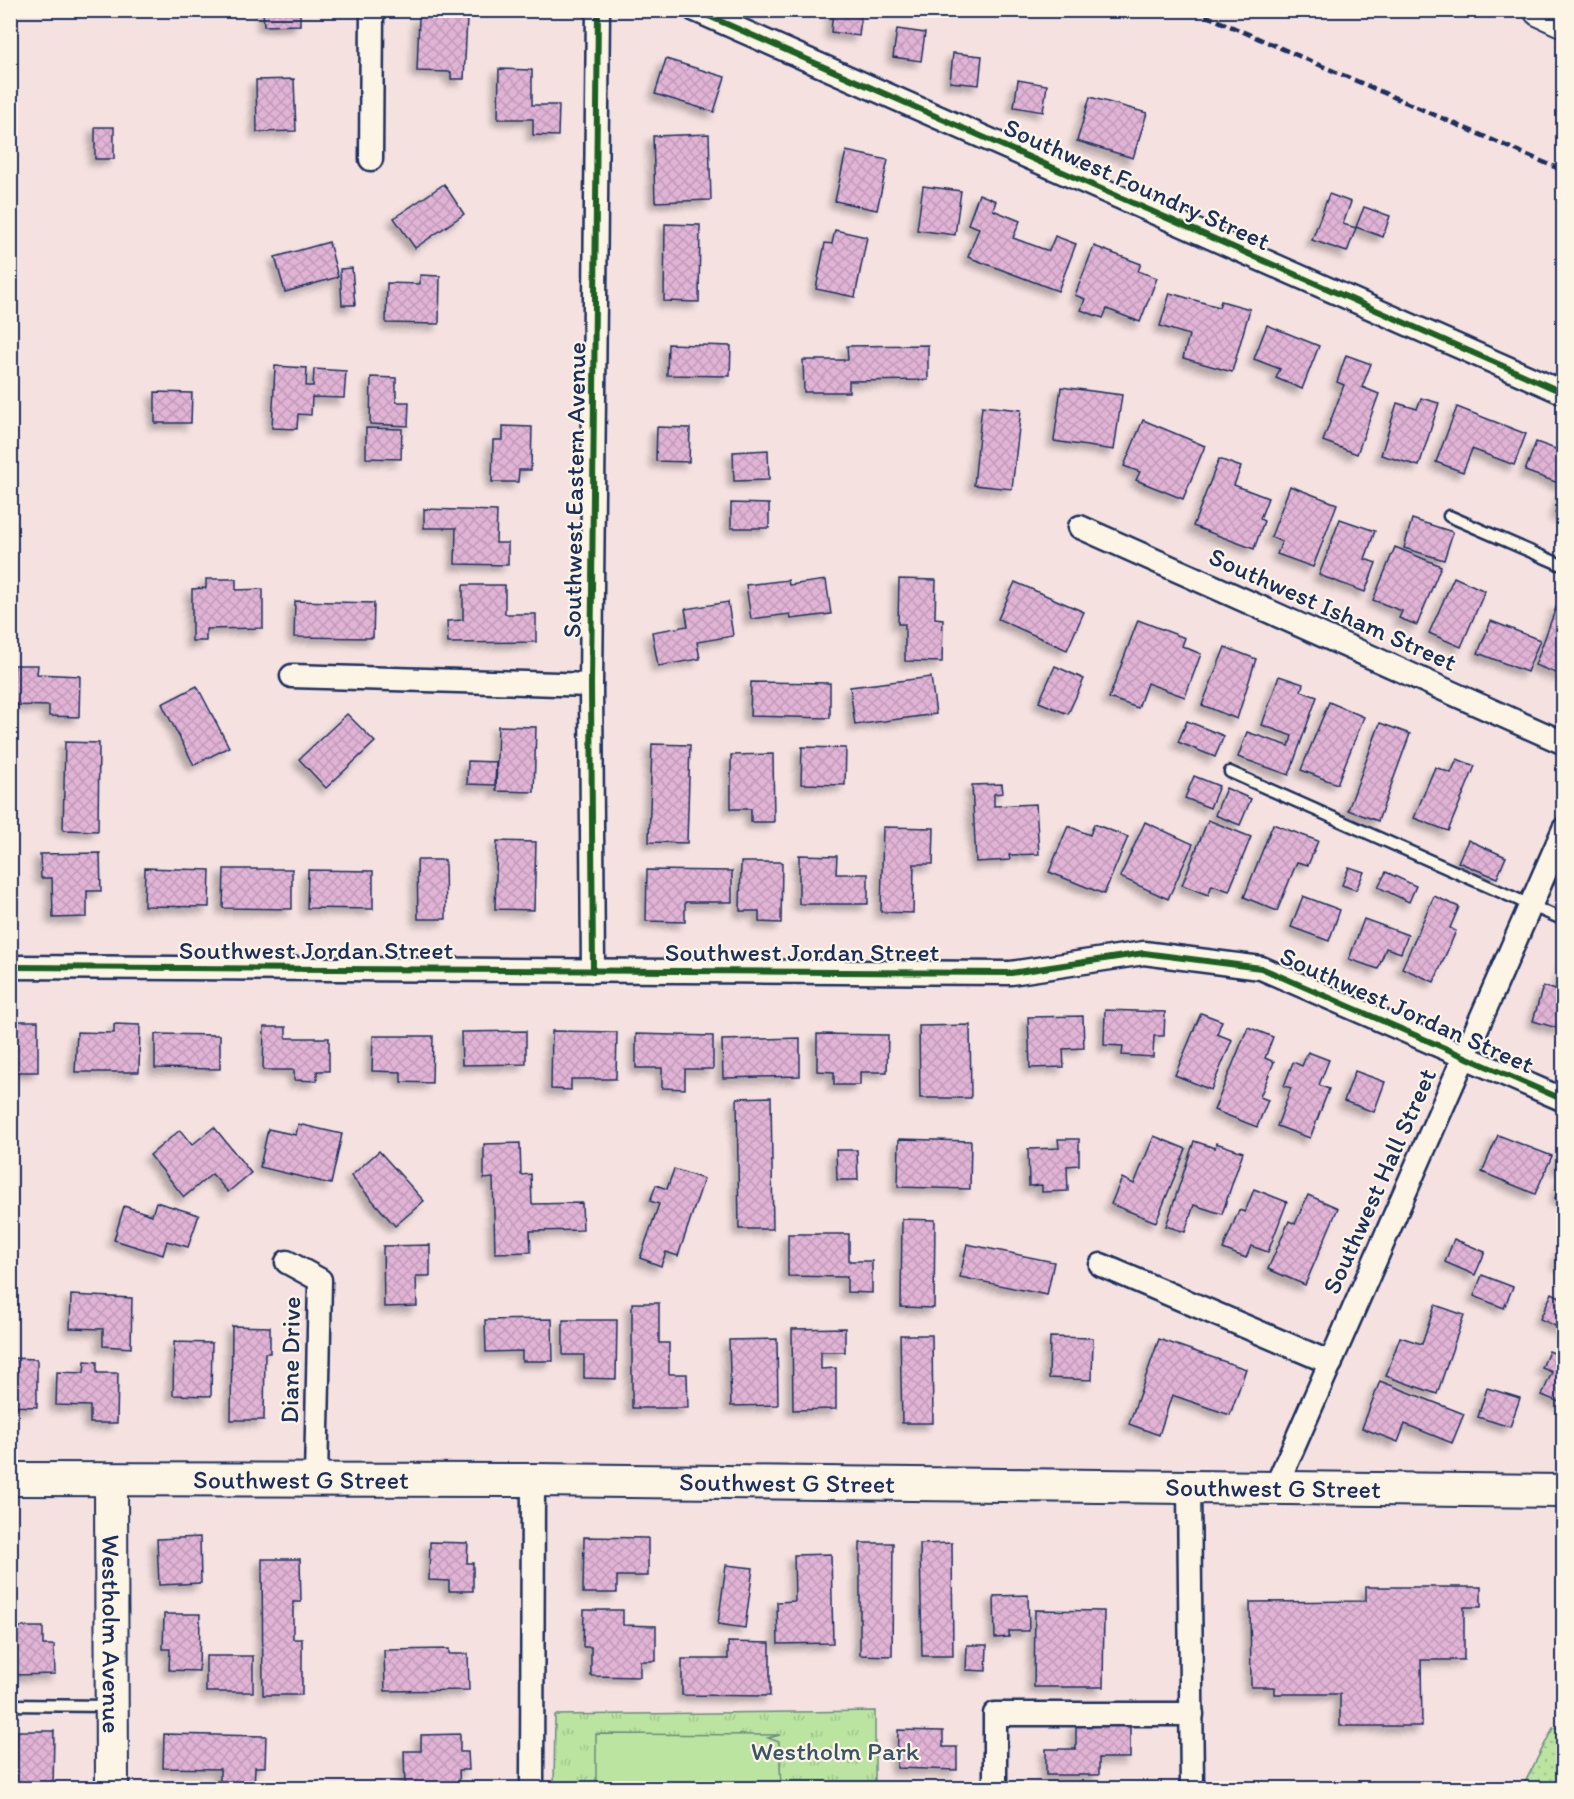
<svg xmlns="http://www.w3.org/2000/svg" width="1574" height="1799" font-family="Itim,sans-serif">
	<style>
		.grass { fill: url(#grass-dots); stroke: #6b8a7f; stroke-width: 1.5 }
		.park { fill: url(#park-tufts); stroke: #6b8a7f; stroke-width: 1.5 }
		.pitch { fill: #bbe4a0; stroke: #6b8a7f; stroke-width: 1.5 }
		.building { fill: url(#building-cross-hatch); stroke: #1b2f5e; stroke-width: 1.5; filter: url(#shadow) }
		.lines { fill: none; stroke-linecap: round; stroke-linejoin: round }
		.lane-casing { stroke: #1b2f5e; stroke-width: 15 }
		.street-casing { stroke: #1b2f5e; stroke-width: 27 }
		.secondary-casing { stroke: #1b2f5e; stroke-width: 36 }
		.lane { stroke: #fcf5e5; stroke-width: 10 }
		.street { stroke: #fcf5e5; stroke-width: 22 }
		.secondary { stroke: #fcf5e5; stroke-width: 32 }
		.rail { stroke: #1b2f5e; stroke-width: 4.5; stroke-dasharray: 9 4.5; stroke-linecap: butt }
		.cycleway-casing { stroke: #fcf5e5; stroke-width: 10 }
		.cycleway { stroke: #1b5e20; stroke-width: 6 }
		.labels { text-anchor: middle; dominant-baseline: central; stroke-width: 4.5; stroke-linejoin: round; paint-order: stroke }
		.street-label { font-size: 26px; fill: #1b2f5e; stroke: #fcf5e5 }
		.park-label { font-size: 26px; fill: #3b536b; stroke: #fcf5e5 }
	</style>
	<defs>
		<pattern id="grass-dots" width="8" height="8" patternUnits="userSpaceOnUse" patternTransform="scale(1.5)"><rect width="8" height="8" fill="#bbe4a0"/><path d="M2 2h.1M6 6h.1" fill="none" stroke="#a0c48c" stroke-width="1.8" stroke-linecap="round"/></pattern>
		<pattern id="park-tufts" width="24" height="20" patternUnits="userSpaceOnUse" patternTransform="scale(1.5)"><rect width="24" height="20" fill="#bbe4a0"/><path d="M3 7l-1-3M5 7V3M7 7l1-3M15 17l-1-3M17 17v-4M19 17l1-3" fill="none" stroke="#a0c48c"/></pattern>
		<pattern id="building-cross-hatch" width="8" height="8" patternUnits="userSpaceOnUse" patternTransform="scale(1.5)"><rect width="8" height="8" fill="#e1b3d5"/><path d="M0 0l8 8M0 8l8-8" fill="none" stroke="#c09ab9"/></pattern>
		<filter id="shadow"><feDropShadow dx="-5.5" dy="5.5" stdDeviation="3" flood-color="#0004"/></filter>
	</defs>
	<rect width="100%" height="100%" fill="#f4e1e0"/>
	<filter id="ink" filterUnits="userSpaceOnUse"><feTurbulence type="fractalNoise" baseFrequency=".0167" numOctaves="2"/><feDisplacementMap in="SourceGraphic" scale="12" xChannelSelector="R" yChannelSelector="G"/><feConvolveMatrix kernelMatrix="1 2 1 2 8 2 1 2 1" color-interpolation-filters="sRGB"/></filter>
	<g filter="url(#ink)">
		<path class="grass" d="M1563 1727V1788H1522L1553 1728Z"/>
		<path class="park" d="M875 1711V1788H554L555 1715Z"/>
		<path class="pitch" d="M596 1734 780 1735 768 1738 779 1742 781 1788H596Z"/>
		<g class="building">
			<path d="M263 10H300V25L264 26Z"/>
			<path d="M833 10H862L859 36 831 32Z"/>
			<path d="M419 17 467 19 464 79H451V72L417 71Z"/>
			<path d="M897 29 925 33 921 61 893 57Z"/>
			<path d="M953 53 982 56 979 85 950 82Z"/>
			<path d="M666 59 725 77 714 112 655 94Z"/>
			<path d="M499 69 532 70V105H559L558 136 533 135V119H498Z"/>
			<path d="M294 79 296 131 257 132 256 80Z"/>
			<path d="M1018 80 1047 85 1043 112 1014 107Z"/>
			<path d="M1090 97 1147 113 1133 158 1077 141Z"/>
			<rect x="95" y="127" width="19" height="32"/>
			<path d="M709 134 711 200 655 202 653 136Z"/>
			<path d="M846 151 888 160 877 210 835 201Z"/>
			<path d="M444 184 464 214 415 248 394 218Z"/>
			<path d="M923 186 961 191 955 235 917 230Z"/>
			<path d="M979 194 996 201 993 210 1020 221 1013 238 1049 251 1055 236 1076 244 1058 291 968 257 979 228 968 224Z"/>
			<path d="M1329 194 1351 202 1343 224 1356 228 1347 252 1312 240Z"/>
			<path d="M1364 207 1390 216 1383 237 1356 227Z"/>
			<path d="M665 224 700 225 699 302 664 301Z"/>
			<path d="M835 230 867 237 855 297 816 289 825 243 832 244Z"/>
			<path d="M329 242 338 277 285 292 275 257Z"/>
			<path d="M1094 246 1141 264 1138 271 1157 278 1140 322 1107 309 1103 318 1081 310 1085 299 1075 295Z"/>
			<path d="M352 268 355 305H342L340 269Z"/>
			<path d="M420 275 440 276 439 324 386 323 387 283 420 284Z"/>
			<path d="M1170 293 1219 307 1221 301 1250 309 1232 372 1183 358 1189 335 1160 326Z"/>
			<path d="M1267 325 1319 346 1302 389 1276 378 1280 369 1254 359Z"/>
			<path d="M668 344 731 346 730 376 667 375Z"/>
			<path d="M928 345V380L849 381V392H804L803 360H848L847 346Z"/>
			<path d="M1346 355 1371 364 1362 387 1379 394 1357 454 1323 441 1344 385 1337 382Z"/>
			<path d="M275 366 307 368 306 386H313L314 369 346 371 344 398 312 397 311 415 298 414 297 429 272 428Z"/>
			<path d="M371 377 396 378V402H409L408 426 370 424Z"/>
			<path d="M1061 387 1122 395 1114 450 1054 441Z"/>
			<path d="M155 392 192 393 191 423H155Z"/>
			<path d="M1421 398 1439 403 1419 466 1381 455 1397 403 1417 409Z"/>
			<path d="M982 406 1021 410 1012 489 974 485Z"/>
			<path d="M1457 407 1526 434 1514 465 1472 449 1463 472 1436 462Z"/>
			<path d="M1143 420 1205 446 1183 499 1136 480 1140 472 1124 466Z"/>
			<path d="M503 426 532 427 531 470H519L518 482H492L493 440H503Z"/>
			<path d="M657 427 690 428 689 462 656 461Z"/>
			<path d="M366 428 402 429 401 459 366 458Z"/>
			<path d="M1536 442 1564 452V485L1525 471Z"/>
			<path d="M768 450 769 480 734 481 733 452Z"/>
			<path d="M1219 459 1241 467 1234 485 1268 498 1260 519 1264 521 1254 549 1193 526Z"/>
			<path d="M1290 486 1337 504 1313 567 1277 554 1282 542 1271 537Z"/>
			<path d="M1564 489V516L1555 513Z"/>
			<path d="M731 503 769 504V528H731Z"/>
			<path d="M424 509 497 511 496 543H508V565L455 564 456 528H424Z"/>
			<path d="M1340 519 1375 531 1365 559 1376 563 1365 592 1319 575Z"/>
			<path d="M1412 519 1453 532 1444 560 1404 548Z"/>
			<path d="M1395 547 1441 566 1417 625 1399 618 1402 611 1373 600Z"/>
			<path d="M1454 577 1485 591 1461 647 1429 633Z"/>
			<path d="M206 579H236V590L263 589V628L206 629V641H192V589L206 588Z"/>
			<path d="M899 579 936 580 935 618 943 619 942 662 905 661V624H898Z"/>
			<path d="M788 580 789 585 826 580 831 614 791 619 790 614 751 619 746 585Z"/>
			<path d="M1015 582 1084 612 1067 650 998 619Z"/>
			<path d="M463 585H505V614H536V642L448 643 447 621 463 620Z"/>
			<path d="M295 601 374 603 373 638 294 637Z"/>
			<path d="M728 602 733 636 697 642 700 659 658 666 652 632 688 626 685 609Z"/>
			<path d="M1557 605 1564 608V676L1535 665Z"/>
			<path d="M1138 620 1185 638 1182 646 1201 654 1185 697 1147 683 1138 708 1109 698Z"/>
			<path d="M1491 621 1540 640 1527 672 1478 653Z"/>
			<path d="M1225 647 1256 659 1237 719 1202 705Z"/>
			<path d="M14 665H38L37 674 80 676 79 717 49 716V706L10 705V673H14Z"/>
			<path d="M1055 666 1084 679 1068 714 1039 702Z"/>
			<path d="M1279 676 1303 684 1301 691 1317 697 1289 775 1238 757 1247 732 1289 746 1292 736 1262 725Z"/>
			<path d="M931 677 936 714 855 725 850 687Z"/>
			<path d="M751 682 830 683V718L750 716Z"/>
			<path d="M197 686 229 747 194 765 162 704Z"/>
			<path d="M1329 702 1364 717 1337 784 1301 770Z"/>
			<path d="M347 714 375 742 326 788 299 759Z"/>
			<path d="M1187 721 1224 736 1215 757 1178 742Z"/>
			<path d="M1380 723 1410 734 1378 821 1348 810Z"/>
			<path d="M498 726 536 727 534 792 496 791Z"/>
			<path d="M65 742 99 743 98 831 63 830Z"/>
			<path d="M652 744 690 745 687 843 649 842Z"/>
			<path d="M802 747 846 748 845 785 801 784Z"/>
			<path d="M773 754 774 822H751V809H731V755Z"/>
			<path d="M1457 759 1475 766 1448 831 1414 818 1435 767 1451 773Z"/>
			<path d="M468 761 496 762 495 785 467 784Z"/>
			<path d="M1194 776 1219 786 1210 808 1185 798Z"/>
			<path d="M1002 784 1003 793 994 794V806L1036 804 1039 854 1009 855 1010 860 976 862 972 785Z"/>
			<path d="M1226 788 1251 799 1240 825 1215 815Z"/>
			<path d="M1208 820 1251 837 1229 891 1212 885 1208 895 1182 885Z"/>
			<path d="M1145 822 1193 844 1168 899 1120 877Z"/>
			<path d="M1094 824 1128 837 1104 894 1049 872 1068 826 1090 835Z"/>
			<path d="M1273 824 1318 841 1308 865 1297 862 1277 911 1244 897Z"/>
			<path d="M883 827 934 828 933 864H914L913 913 881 912Z"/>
			<path d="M1468 840 1506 857 1497 878 1458 862Z"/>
			<path d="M497 841 536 842 534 910 495 909Z"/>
			<path d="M100 853 101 891H87V917L53 918 52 878H41L40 854Z"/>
			<path d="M799 855 837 856 836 874H868V904H799Z"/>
			<path d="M417 860H445L446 919H418Z"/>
			<path d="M741 862H782L781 923 759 922V911H740Z"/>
			<path d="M1349 867 1364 872 1356 890 1342 885Z"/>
			<path d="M145 868 210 870 209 907 144 906Z"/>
			<path d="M224 869H292V909L223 908Z"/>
			<path d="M308 870 373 871V909L307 908Z"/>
			<path d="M647 870 732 871V902H685V922L646 921Z"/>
			<path d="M1386 872 1416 886 1409 902 1378 887Z"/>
			<path d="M1303 896 1340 910 1329 941 1291 927Z"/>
			<path d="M1434 896 1459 907 1450 928 1456 931 1434 982 1402 968Z"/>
			<path d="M1364 919 1408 935 1401 953 1386 948 1378 969 1349 959Z"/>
			<path d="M1564 964V1030L1533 1021 1543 986 1556 990Z"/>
			<path d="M1105 1010 1165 1012 1164 1036H1154L1153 1057 1122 1055 1123 1046 1104 1045Z"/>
			<path d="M1201 1013 1222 1021 1217 1034 1232 1040 1211 1090 1175 1075Z"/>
			<path d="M1083 1016 1084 1048 1063 1049 1064 1067 1030 1068 1028 1017Z"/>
			<rect x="10" y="1021" width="28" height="51"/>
			<path d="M114 1024 140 1025 139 1072H75L77 1032 114 1033Z"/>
			<path d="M970 1025 971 1098H920L919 1026Z"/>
			<path d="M264 1027H286V1038H329V1071H317V1081L294 1080V1070H263Z"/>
			<path d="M1248 1027 1273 1037 1265 1058 1274 1062 1260 1097 1268 1100 1257 1127 1214 1110Z"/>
			<path d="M526 1031V1064L462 1065 461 1032Z"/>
			<path d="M552 1031 617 1032 616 1079H571V1090L551 1089Z"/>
			<path d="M155 1034 220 1035V1069L155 1068Z"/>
			<path d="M636 1034 713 1036V1069H685V1089L662 1088V1068H636Z"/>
			<path d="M817 1034 888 1035 887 1072H860V1085H834V1072L817 1071Z"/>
			<path d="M373 1036H433L432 1083 401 1082V1072L372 1071Z"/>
			<path d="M800 1038V1076L723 1078 722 1040Z"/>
			<path d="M1308 1052 1329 1060 1319 1085 1329 1089 1310 1138 1277 1126 1291 1088 1284 1086 1293 1062 1302 1066Z"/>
			<path d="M1355 1071 1385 1082 1374 1112 1344 1101Z"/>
			<path d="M771 1097 773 1229H739L737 1098Z"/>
			<path d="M298 1124 342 1134 331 1184 260 1167 268 1129 296 1135Z"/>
			<path d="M214 1127 251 1173 228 1192 212 1174 184 1197 150 1155 180 1130 192 1145Z"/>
			<path d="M1498 1135 1552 1156 1535 1194 1482 1172Z"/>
			<path d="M1154 1136 1186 1149 1156 1222 1111 1204 1122 1178 1134 1184Z"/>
			<path d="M899 1139 971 1141 970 1189 898 1187Z"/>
			<path d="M1058 1139H1079V1165L1067 1166 1068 1191 1042 1192V1185L1029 1186 1028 1149 1059 1148Z"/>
			<path d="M1194 1141 1215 1148 1216 1143 1243 1152 1222 1214 1194 1205 1185 1232 1166 1226Z"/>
			<path d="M520 1143 521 1175 531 1174 532 1204 582 1203 583 1230 530 1231 531 1252 495 1253 493 1178 484 1179V1144Z"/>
			<path d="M1564 1146V1169L1556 1167Z"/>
			<path d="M836 1150H857L858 1180H837Z"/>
			<path d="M379 1151 424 1201 395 1226 351 1176Z"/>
			<path d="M674 1169 704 1179 678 1256 666 1252 661 1266 640 1258 659 1204 650 1201 656 1185 667 1189Z"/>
			<path d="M1564 1176V1201L1555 1198Z"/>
			<path d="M1254 1189 1287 1202 1268 1252 1251 1246 1246 1258 1223 1249 1239 1210 1245 1212Z"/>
			<path d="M1308 1195 1338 1208 1305 1285 1268 1269 1289 1221 1295 1224Z"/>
			<path d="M156 1202 199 1215 188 1247 167 1241 163 1255 114 1240 124 1206 152 1215Z"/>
			<path d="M902 1219 935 1220 934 1308 901 1307Z"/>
			<path d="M788 1234H849V1261H872V1293L847 1292V1277L788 1276Z"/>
			<path d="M1454 1239 1485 1252 1475 1275 1445 1262Z"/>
			<path d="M967 1244 1054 1262 1047 1295 960 1277Z"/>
			<path d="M1564 1244V1265L1557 1263Z"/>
			<path d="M430 1245V1276H416L417 1306 384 1307 383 1246Z"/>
			<path d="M1482 1275 1513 1287 1504 1308 1474 1296Z"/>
			<path d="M1552 1293 1564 1299V1330L1540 1319Z"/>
			<path d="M71 1295 132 1298 131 1348 103 1346V1329L70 1328Z"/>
			<path d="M632 1303H659V1343H669V1374H687L688 1408H632Z"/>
			<path d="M1435 1305 1464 1315 1437 1394 1386 1376 1400 1337 1422 1344Z"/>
			<path d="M552 1319 553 1361H522V1351L486 1352 485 1320Z"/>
			<path d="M563 1320H617L616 1379 584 1378V1355H563Z"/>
			<path d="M232 1326 270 1327V1353H265L264 1420H231Z"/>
			<path d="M845 1328V1352H821V1369L836 1368V1409L793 1410 792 1329Z"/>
			<path d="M900 1335H932L933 1423H902Z"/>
			<path d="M1050 1337 1093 1338 1092 1380 1049 1378Z"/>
			<path d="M777 1339 778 1405 731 1406 729 1340Z"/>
			<path d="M1159 1339 1246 1369 1230 1415 1172 1395 1159 1435 1129 1424Z"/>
			<path d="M174 1342 212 1343 211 1396 173 1395Z"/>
			<path d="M1564 1344V1404L1542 1395 1552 1372 1542 1368 1549 1351 1559 1355Z"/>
			<path d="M10 1358 37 1359V1407L10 1406Z"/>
			<path d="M85 1361 97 1362V1373H118L117 1423H90V1406L56 1405 57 1372 84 1373Z"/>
			<path d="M1380 1381 1464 1414 1452 1443 1405 1424 1398 1442 1362 1428Z"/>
			<path d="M1487 1388 1520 1398 1510 1427 1478 1417Z"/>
			<path d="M200 1537 201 1583 159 1585 157 1539Z"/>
			<path d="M584 1537 648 1538V1576H617V1593H583Z"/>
			<path d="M430 1542 468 1543 467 1563H473V1591H449V1581L429 1580Z"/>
			<path d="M860 1543H893L892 1656 860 1655Z"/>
			<path d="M952 1543 953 1656H922L920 1544Z"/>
			<path d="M831 1554 833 1643 778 1644 777 1602 795 1601 794 1555Z"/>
			<path d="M262 1559H300L301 1602H293V1639H302V1695H263Z"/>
			<path d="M726 1565 753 1568 745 1628 718 1624Z"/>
			<path d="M1366 1587H1481V1607H1464V1660H1421L1422 1726H1340V1694H1275V1687H1251L1250 1602 1366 1601Z"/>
			<path d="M1028 1595 1029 1631H1009V1637L995 1638 994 1596Z"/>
			<path d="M584 1610H623V1625L656 1626V1661H640V1677L591 1676V1647H583Z"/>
			<path d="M1035 1610 1104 1611 1103 1687H1034Z"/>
			<path d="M164 1614H200L199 1671 169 1670 170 1649H163Z"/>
			<path d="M10 1627H43V1645H54L55 1674 13 1675Z"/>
			<path d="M728 1642 770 1643V1696L682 1695V1659H728Z"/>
			<path d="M967 1645H987L986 1671 966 1670Z"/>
			<path d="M449 1649V1654H468L469 1690 385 1691 384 1650Z"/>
			<rect x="206" y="1656" width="47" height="36"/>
			<path d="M10 1722H12L11 1766H10Z"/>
			<path d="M1076 1724H1130V1758H1099V1775H1046V1749H1076Z"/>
			<path d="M898 1730 943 1731V1747H957V1770L897 1768Z"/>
			<path d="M17 1731H54L53 1788H16Z"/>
			<path d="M164 1734 266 1736 265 1767H255L254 1788H220V1769L163 1768Z"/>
			<path d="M460 1734V1752H468L469 1770H459L460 1788H405L404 1751H421V1735Z"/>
			<rect x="892" y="1783" width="16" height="5"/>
		</g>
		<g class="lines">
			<defs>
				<g id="lane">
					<path d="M1449 516 1564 566"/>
					<path d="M1230 772 1564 920"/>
					<path d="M10 1705 109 1706"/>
				</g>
				<g id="street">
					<path d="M695 10 1564 393"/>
					<path d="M371 159 372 10"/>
					<path d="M1080 527 1564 743"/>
					<path d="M292 676 591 685"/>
					<path d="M10 967 1011 973 1144 953 1261 968 1564 1100"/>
					<path d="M593 971 591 685 598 10"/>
					<path d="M287 1262 320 1280 316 1479"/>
					<path d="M1101 1265 1331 1363"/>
					<path d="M1189 1488 1192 1788"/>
					<path d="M1275 1489 1564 829"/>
					<path d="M532 1788 533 1480"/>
					<path d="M995 1788V1714H1192"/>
				</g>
				<g id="secondary">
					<path d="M1540 10 1564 21"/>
					<path id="s1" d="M10 1479 533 1480 1564 1491"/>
					<path id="s2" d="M111 1481 112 1788"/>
				</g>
			</defs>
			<use href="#lane" class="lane-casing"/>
			<use href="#street" class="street-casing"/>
			<use href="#secondary" class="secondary-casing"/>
			<use href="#lane" class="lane"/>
			<use href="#street" class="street"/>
			<use href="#secondary" class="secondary"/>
			<path class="rail" d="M1193 10 1564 171"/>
			<defs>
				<g id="cycleway">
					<path d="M695 10 1564 393"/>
					<path d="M10 967 1011 973 1144 953 1261 968 1564 1100"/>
					<path d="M593 971 591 685 598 10"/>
				</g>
			</defs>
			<use href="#cycleway" class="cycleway-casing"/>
			<use href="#cycleway" class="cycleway"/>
		</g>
	</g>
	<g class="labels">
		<g class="street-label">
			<text transform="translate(1137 184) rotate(24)">Southwest Foundry Street</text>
			<text transform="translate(574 490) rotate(-89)">Southwest Eastern Avenue</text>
			<text transform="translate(1333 609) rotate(24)">Southwest Isham Street</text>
			<text x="316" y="950">Southwest Jordan Street</text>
			<text x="802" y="952">Southwest Jordan Street</text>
			<text transform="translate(1407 1010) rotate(24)">Southwest Jordan Street</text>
			<text transform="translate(1379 1181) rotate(-66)">Southwest Hall Street</text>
			<text transform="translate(290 1360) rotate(-89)">Diane Drive</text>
			<text stroke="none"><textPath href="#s1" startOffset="291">Southwest G Street</textPath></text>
			<text stroke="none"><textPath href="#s1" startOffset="777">Southwest G Street</textPath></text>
			<text stroke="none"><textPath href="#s1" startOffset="1263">Southwest G Street</textPath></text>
			<text stroke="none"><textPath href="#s2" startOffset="153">Westholm Avenue</textPath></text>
		</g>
		<g class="park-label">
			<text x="835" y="1751">Westholm Park</text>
		</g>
	</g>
	<rect width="1574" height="1799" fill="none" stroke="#fcf5e5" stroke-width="36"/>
	<rect x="18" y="18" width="1538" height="1763" fill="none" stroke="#1b2f5e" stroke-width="2" filter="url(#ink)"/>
</svg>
